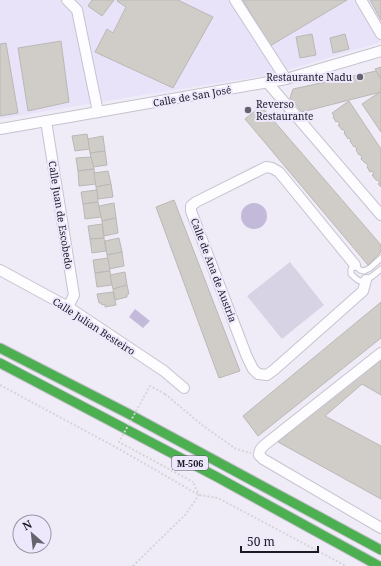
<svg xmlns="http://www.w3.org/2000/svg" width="381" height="566" font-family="'Noto Serif',serif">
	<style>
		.built { fill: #e9e3fa }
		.green { fill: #d7d3e5 }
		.water { fill: #c2bad8 }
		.building { fill: #d0cdc9; stroke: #bab8b6 }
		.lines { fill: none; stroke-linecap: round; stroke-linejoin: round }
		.lane-casing { stroke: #c6c3cf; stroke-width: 7 }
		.street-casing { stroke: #c6c3cf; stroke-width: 12 }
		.fast-casing { stroke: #c0bdc9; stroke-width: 11 }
		.path { stroke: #d6d5d8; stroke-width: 2; stroke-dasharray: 2 2; stroke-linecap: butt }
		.lane { stroke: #fdfcfe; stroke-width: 5 }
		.street { stroke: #fdfcfe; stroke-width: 10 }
		.fast { stroke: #4caf50; stroke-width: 9 }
		.path-bridge { stroke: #d6d5d8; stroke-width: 2; stroke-dasharray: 2 2; stroke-linecap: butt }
		.poi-dot { fill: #66636e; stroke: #ede8fc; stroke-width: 1.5 }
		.labels { text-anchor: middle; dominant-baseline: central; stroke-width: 4; stroke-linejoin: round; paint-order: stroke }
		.shield { fill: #ede8fc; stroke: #5b5766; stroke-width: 1 }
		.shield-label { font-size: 9px; font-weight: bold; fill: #1c1925 }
		.poi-label { font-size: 10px; fill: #1c1925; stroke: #ede8fc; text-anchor: end }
		.street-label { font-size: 10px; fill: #1c1925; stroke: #ede8fc }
	</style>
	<rect width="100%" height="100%" fill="#efecf7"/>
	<path class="built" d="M0 0H381V42L274 74 118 99 0 119Z"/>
	<path class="green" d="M290 262 324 305 282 339 247 296Z"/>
	<g class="water">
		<circle cx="254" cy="216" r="13"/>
		<path d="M135 309 150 321 143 328 129 317Z"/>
	</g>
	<g class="building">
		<path d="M92 0H114L102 16 88 6Z"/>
		<path d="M118 0H178L213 17 173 88 95 52 107 29 113 33 126 7 117 1Z"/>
		<path d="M243 0H347L270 46Z"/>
		<path d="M370 0H381V20Z"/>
		<path d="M312 34 316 55 300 58 296 37Z"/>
		<path d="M345 34 349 49 333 53 330 38Z"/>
		<path d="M61 41 69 102 28 111 18 48Z"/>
		<path d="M6 43 18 113 0 116V44Z"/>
		<path d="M381 67V79L375 69Z"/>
		<path d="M376 71 381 79V92L302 112 290 98 293 89Z"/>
		<path d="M380 92 381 94V132L362 104Z"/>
		<path d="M349 101 381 149V187L378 184 380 183 377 180H376L372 175 374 174 372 171 370 172 367 167 368 166 367 164 366 163H365L361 159V158L362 157 361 156 360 154 359 155 356 150 357 149 356 148 355 146 354 147 350 141 351 140 349 138 348 139 344 133 345 132 343 129 342 130 338 125 340 124 337 121 336 122 333 117 334 116 332 113Z"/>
		<path d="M261 106 381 245V252L368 265 245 119Z"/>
		<path d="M87 134 90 149 75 151 72 136Z"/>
		<path d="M103 136 105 151 90 153 88 139Z"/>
		<path d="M105 151 107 165 93 167 90 153Z"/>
		<path d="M91 157 94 169 78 171 76 158Z"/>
		<path d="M94 169 96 184 79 186 78 171Z"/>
		<path d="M108 171 111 184 96 187 94 173Z"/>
		<path d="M111 184 113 197 98 199 96 187Z"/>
		<path d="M97 190 98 202 83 204 81 192Z"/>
		<path d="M174 200 240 371 219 378 156 207Z"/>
		<path d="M98 202 101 217 85 219 83 204Z"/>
		<path d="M114 203 116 218 102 221 99 206Z"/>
		<path d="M116 218 118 233 104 236 102 221Z"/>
		<path d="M102 224 104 238 90 239 88 226Z"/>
		<path d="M104 238 106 251 92 253 90 239Z"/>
		<path d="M119 238 122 252 107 255 105 241Z"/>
		<path d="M122 252 124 266 109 269 107 255Z"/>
		<path d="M108 258 110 271 95 273 93 260Z"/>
		<path d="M110 271 112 285 97 287 95 273Z"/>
		<path d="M125 272 127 285 113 289 110 275Z"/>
		<path d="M127 285 129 294H127V297L115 300 113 289Z"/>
		<path d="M113 292 116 305 105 307V304L102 305 101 303H99L97 294Z"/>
		<path d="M381 302V338L258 436 243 416Z"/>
		<path d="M381 357V395L362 384 325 416 381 446V499L278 442Z"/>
	</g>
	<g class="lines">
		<defs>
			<path id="lane" d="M381 258 370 268 364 271 360 270 355 265 351 269V274C353 276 357 280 360 281 367 282 376 273 381 269"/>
			<g id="street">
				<path d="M67 0 77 10 98 112"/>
				<path d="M235 0 286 79"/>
				<path d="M361 0 381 34"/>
				<path d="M267 82 381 215"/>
				<path d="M46 121 74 295 68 307"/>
				<path d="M0 129 98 112 286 79 381 51"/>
				<path d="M355 265 279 172 272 168 266 167 196 202 191 206V211L247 357 253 369 258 374 267 375 275 369 363 291 366 280"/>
				<path d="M0 270 68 307 164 371 184 388"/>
				<path d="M381 353 267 443C263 446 259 449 259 455L263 459 381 528"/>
			</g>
			<g id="fast">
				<path d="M0 348 127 413 381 550"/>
				<path d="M0 363 217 477 379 566"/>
			</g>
		</defs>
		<use href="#lane" class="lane-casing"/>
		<use href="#street" class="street-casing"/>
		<use href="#fast" class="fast-casing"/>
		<g class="path">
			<path d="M0 385 119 449 199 495 218 498 346 566"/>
			<path d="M165 394 202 425 236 449 251 453"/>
			<path d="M133 566 186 514 199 495 193 482"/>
		</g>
		<use href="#lane" class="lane"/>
		<use href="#street" class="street"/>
		<use href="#fast" class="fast"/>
		<path class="path-bridge" d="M165 394 150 386 119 442 193 482"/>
	</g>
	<g class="poi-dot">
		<circle cx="360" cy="77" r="4"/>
		<circle cx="248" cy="110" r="4"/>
	</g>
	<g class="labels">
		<rect class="shield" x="172" y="456" width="36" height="14" rx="3"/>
		<g class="shield-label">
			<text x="190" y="463">M-506</text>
		</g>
		<g class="poi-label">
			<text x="352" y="77">Restaurante Nadu</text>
			<text x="256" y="104" text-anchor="start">Reverso<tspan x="256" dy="12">Restaurante</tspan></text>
		</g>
		<g class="street-label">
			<text transform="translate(192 96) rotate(-10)">Calle de San José</text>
			<text transform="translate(61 215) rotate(81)">Calle Juan de Escobedo</text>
			<text transform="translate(214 270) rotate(69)">Calle de Ana de Austria</text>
			<text transform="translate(94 326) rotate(33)">Calle Julian Besteiro</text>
		</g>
	</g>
	<g transform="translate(32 534) rotate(332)"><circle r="19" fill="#ede8fc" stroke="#9995a6"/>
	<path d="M0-3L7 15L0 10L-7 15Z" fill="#66636e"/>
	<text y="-6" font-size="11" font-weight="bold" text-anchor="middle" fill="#1c1925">N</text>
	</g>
	<path d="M241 546v6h77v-6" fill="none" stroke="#1c1925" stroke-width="2"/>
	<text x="247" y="546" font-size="12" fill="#1c1925" stroke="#ede8fc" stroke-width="3" paint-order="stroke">50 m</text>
</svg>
